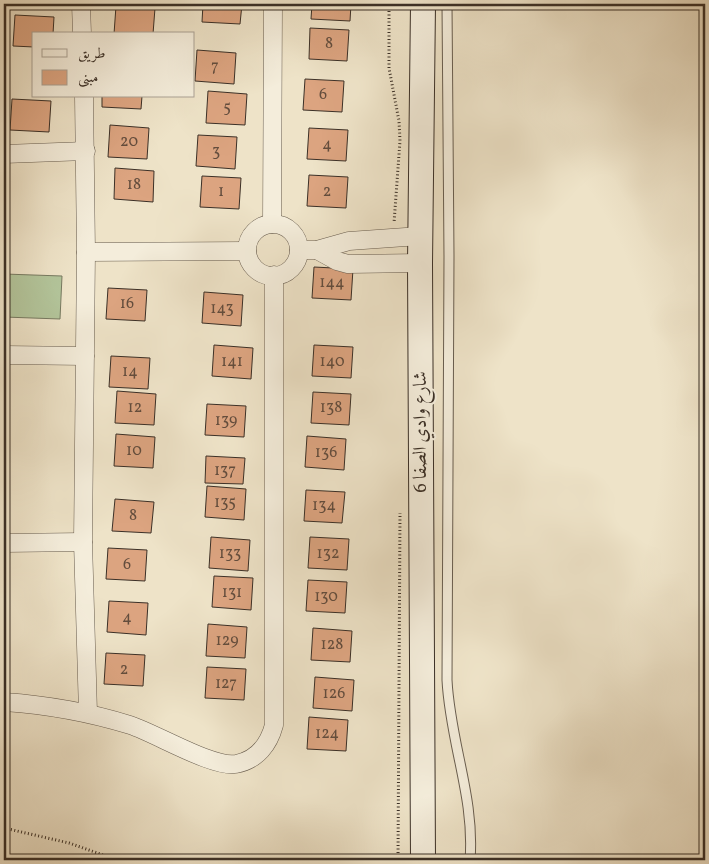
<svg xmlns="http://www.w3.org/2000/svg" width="709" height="864" font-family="Vollkorn,Amiri,serif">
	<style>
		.park { fill: #b3c59b; stroke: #777a61 }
		.building { fill: #dca480; stroke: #3b3027 }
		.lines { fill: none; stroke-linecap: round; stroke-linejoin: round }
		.service-casing { stroke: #685d4f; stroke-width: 11 }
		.minor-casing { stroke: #685d4f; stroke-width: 19 }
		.secondary-casing { stroke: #3b3027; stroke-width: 26 }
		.path { stroke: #3b3027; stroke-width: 3; stroke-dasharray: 1 2.5; stroke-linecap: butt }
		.service { stroke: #f4eddb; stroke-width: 9 }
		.minor { stroke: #f4eddb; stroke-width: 18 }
		.secondary { stroke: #f4eddb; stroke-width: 24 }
		.labels { text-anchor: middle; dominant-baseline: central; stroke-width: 4; stroke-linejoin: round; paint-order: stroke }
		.number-label { font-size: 16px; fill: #634d3d }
		.street-label { font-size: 19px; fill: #3b3027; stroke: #f4eddb }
	</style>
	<rect width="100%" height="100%" fill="#eee3c8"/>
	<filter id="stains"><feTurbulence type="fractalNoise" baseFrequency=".004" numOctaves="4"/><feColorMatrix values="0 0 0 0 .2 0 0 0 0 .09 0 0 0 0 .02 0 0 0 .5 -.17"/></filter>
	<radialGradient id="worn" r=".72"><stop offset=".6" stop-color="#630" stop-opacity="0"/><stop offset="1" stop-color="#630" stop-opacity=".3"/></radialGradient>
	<path class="park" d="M4 274 62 276 60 319 4 317Z"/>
	<g class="building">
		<path d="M203 4H242L240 24 202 22Z"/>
		<path d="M312 4H351L350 21 311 19Z"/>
		<path d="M116 6 155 8 153 34H114Z"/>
		<path d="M15 15 54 17 53 34H34V47L13 46Z"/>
		<path d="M310 28 349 30 347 61 309 59Z"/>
		<path d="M197 50 236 53 234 84 195 81Z"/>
		<path d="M305 79 344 81 342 112 303 110Z"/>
		<path d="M208 91 247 94 245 125 206 123Z"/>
		<path d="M102 96H142L141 109 102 107Z"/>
		<path d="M12 99 51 101 49 132 10 130Z"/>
		<path d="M110 125 149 128 147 159 108 157Z"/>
		<path d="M309 128 348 130 346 161 307 159Z"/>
		<path d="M198 135 237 137 235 169 196 166Z"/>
		<path d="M115 168 154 171 153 202 114 199Z"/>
		<path d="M309 175 348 177 346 208 307 206Z"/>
		<path d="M202 176 241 178 239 209 200 207Z"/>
		<path d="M314 267 353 269 351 300 312 298Z"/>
		<path d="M108 288 147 290 145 321 106 319Z"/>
		<path d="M204 292 243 295 241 326 202 323Z"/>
		<path d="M214 345 253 348 251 379 212 376Z"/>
		<path d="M314 345 353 347 351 378 312 376Z"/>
		<path d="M111 356 150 358 148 389 109 387Z"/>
		<path d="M117 391 156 394 154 425 115 423Z"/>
		<path d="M313 392 351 394 349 425 311 423Z"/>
		<path d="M207 404 246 406 244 437 205 435Z"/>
		<path d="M116 434 155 437 153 468 114 466Z"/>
		<path d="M307 436 346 439 344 470 305 467Z"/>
		<path d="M206 456 245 458 243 484 205 483Z"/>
		<path d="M207 486 246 489 244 520 205 517Z"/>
		<path d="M306 490 345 492 342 523 304 521Z"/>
		<path d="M115 499 154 502 151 533 112 531Z"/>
		<path d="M211 537 250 540 248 571 209 568Z"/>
		<path d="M310 537 349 539 347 570 308 568Z"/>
		<path d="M108 548 147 550 145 581 106 579Z"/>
		<path d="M214 576 253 578 251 610 212 607Z"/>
		<path d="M308 580 347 582 345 613 306 611Z"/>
		<path d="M109 601 148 603 146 635 107 632Z"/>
		<path d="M208 624 247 627 245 658 206 656Z"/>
		<path d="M313 628 352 631 350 662 311 660Z"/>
		<path d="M106 653 145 655 143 686 104 684Z"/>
		<path d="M207 667 246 669 244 700 205 698Z"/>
		<path d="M315 677 354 680 352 711 313 708Z"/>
		<path d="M309 717 348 720 346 751 307 749Z"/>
	</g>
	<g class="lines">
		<defs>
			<path id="service" d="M447 4 449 256 447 680C450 742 475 798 470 860"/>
			<g id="minor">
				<path d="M81 4 82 34"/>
				<path d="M84 96 86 252 83 542 88 713"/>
				<path d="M4 154 86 151"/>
				<path d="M272 224 273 4"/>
				<circle cx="273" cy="250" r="26"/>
				<path d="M299 250H317L349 241 420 236"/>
				<path d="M317 250 337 261 348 264 420 263"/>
				<path d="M86 252 247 251"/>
				<path d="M4 355 85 356"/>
				<path d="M4 543 83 542"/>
				<path d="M4 702C48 705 88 712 130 725 157 734 213 768 236 764 257 760 269 744 274 725V275"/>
			</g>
			<path id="secondary" d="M423 4 420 263 423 860"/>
		</defs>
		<use href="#service" class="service-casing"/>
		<use href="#minor" class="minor-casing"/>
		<use href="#secondary" class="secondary-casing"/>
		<g class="path">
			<path d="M389 4V68L399 121 400 141 394 223"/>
			<path d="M4 828 69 843 117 860"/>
			<path d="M398 860 400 513"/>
		</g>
		<use href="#service" class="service"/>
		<use href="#minor" class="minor"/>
		<use href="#secondary" class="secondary"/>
	</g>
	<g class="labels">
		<g class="number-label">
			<text x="329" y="44">8</text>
			<text x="215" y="67">7</text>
			<text x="323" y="95">6</text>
			<text x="227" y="108">5</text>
			<text x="129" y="142">20</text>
			<text x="327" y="145">4</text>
			<text x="216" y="152">3</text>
			<text x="134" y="185">18</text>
			<text x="221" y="192">1</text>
			<text x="327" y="192">2</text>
			<text x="332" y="283">144</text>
			<text x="127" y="304">16</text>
			<text x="222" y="309">143</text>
			<text x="232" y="362">141</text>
			<text x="332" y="362">140</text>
			<text x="130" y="372">14</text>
			<text x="135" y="408">12</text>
			<text x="331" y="408">138</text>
			<text x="226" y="421">139</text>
			<text x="134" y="451">10</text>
			<text x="326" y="453">136</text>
			<text x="225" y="471">137</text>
			<text x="225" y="503">135</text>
			<text x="324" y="506">134</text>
			<text x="133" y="516">8</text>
			<text x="230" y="554">133</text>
			<text x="328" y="554">132</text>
			<text x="127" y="565">6</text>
			<text x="232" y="593">131</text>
			<text x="326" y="597">130</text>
			<text x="127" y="618">4</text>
			<text x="227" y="641">129</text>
			<text x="332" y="645">128</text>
			<text x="124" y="670">2</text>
			<text x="226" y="684">127</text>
			<text x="334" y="694">126</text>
			<text x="327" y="734">124</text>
		</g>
		<g class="street-label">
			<text transform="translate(421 432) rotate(-90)">شارع وادي الصفا 6</text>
		</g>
	</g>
	<rect width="709" height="864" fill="none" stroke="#eee3c8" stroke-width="20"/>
	<rect x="5" y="5" width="699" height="854" fill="none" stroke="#3b3027" stroke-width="2.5"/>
	<rect x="10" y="10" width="689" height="844" fill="none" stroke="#3b3027"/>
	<rect x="32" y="32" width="162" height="65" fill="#f4eddb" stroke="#aaa193"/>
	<rect x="42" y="49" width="25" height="8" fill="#f4eddb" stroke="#aaa193"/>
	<text x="78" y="58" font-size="15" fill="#3b3027">طريق</text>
	<rect x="42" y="70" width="25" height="15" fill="#dca480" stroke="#aaa193"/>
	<text x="78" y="82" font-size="15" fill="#3b3027">مبنى</text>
	<rect width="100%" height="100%" filter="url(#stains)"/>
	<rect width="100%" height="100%" fill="url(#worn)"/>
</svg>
